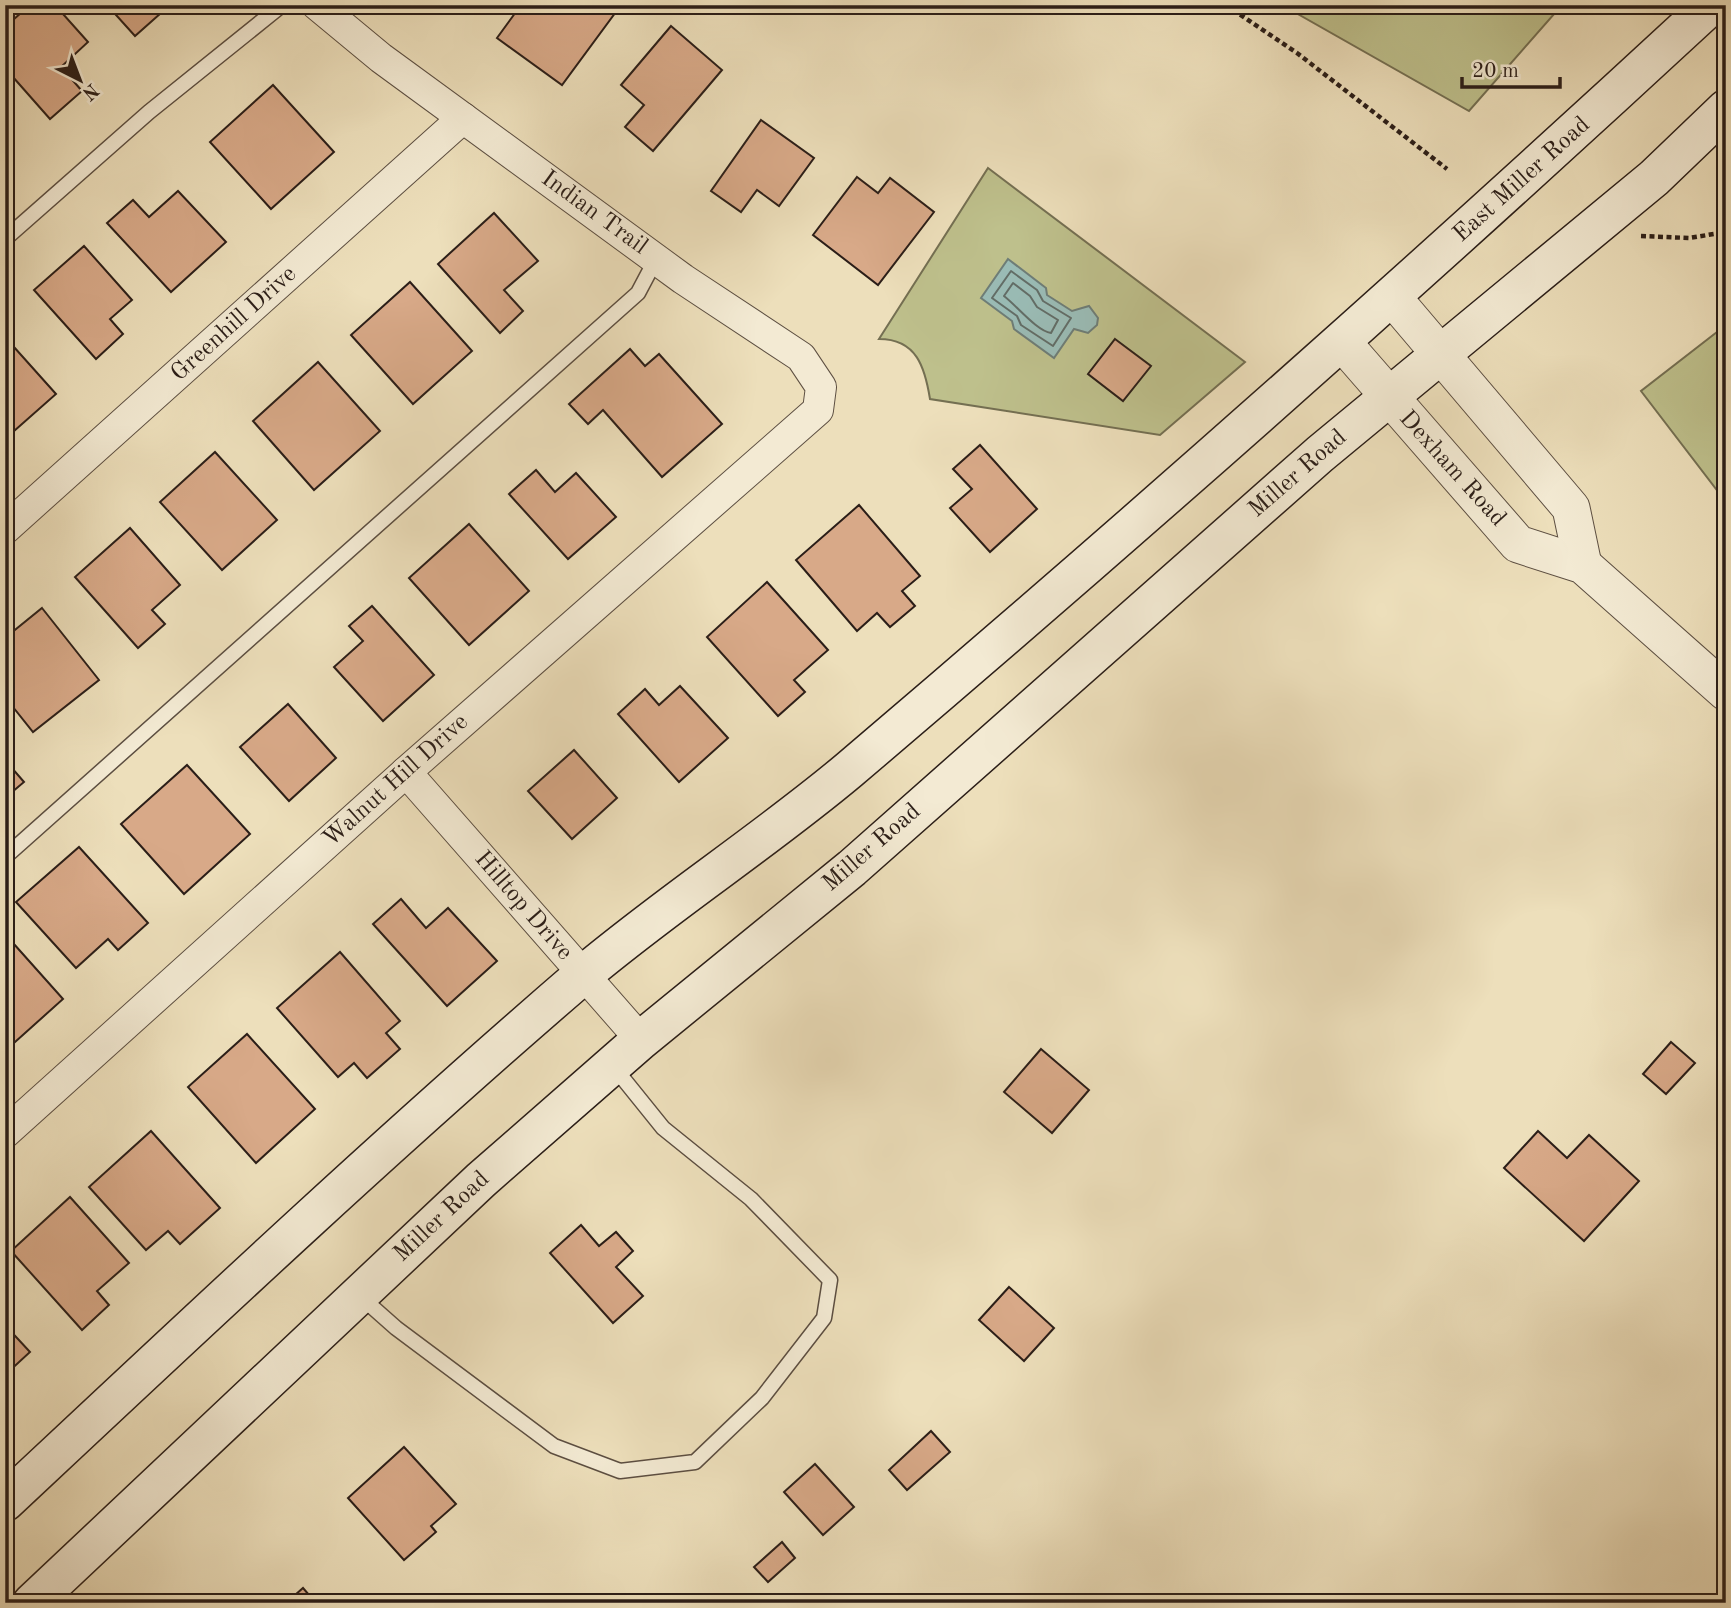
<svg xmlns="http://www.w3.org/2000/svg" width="1731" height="1608" font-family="'Old Standard TT',serif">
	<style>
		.green { fill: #bec08c; stroke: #746f52; stroke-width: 2 }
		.water { fill: #9abcb6; stroke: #6e7d77; stroke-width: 2 }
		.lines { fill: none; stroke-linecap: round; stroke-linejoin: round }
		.shore { stroke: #626d67; stroke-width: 2 }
		.building { fill: #d8a988; stroke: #2b1e18; stroke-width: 2 }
		.service-casing { stroke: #5c4e41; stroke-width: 17 }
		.minor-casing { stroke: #5c4e41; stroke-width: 32 }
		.tertiary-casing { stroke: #5c4e41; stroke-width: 39 }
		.secondary-casing { stroke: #2b1e18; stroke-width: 41 }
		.path { stroke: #2b1e18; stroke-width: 4.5; stroke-dasharray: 5 3.5; stroke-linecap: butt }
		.service { stroke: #f3ead3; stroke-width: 14 }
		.minor { stroke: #f3ead3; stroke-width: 30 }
		.tertiary { stroke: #f3ead3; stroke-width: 37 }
		.secondary { stroke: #f3ead3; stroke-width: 38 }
		.labels { text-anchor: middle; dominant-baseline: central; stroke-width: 5; stroke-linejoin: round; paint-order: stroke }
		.street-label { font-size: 24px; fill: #2b1e18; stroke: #f3ead3 }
	</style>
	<rect width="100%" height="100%" fill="#eddfbb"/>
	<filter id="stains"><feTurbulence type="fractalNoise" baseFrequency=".00286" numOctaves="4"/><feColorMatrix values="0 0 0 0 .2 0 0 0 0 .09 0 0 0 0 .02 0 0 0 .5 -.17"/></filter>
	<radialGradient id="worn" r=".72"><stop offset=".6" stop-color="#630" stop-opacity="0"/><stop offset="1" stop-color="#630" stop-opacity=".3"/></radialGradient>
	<g class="green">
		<path d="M1282 5H1562L1469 111Z"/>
		<path d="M988 168 1245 362 1160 435 930 399C925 368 917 339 879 339Z"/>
		<path d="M1726 325V502L1641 391Z"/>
	</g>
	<path class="water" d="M1008 259 1046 288 1047 295 1072 311 1089 306 1098 318 1097 325 1088 333 1074 329 1054 358 1014 329 1012 321 981 298Z"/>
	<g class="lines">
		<g class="shore">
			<path d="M1011 271 1037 290 1043 301 1071 318 1053 346 1021 325 1017 316 992 298Z"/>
			<path d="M1013 283 1030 296 1037 307 1058 320 1051 333C1037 331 1018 307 1004 296Z"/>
		</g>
	</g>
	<g class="building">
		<path d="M30 5H55L88 42 61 67 82 91 50 119 5 68V27Z"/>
		<path d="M107 5H170L135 36Z"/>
		<path d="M521 5H621L562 85 497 38Z"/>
		<path d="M671 26 722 70 653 151 625 127 644 105 621 85Z"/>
		<path d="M273 85 334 152 271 209 210 142Z"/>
		<path d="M761 120 814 158 779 206 757 190 741 212 711 191Z"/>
		<path d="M857 177 878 193 890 178 934 212 878 285 813 235Z"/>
		<path d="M178 191 226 242 171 292 107 223 133 200 149 217Z"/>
		<path d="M494 213 538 261 504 290 523 311 500 333 438 264Z"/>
		<path d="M84 246 132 300 110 319 123 334 96 359 34 290Z"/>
		<path d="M410 282 472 351 413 404 351 335Z"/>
		<path d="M5 337 56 394 5 439Z"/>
		<path d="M1115 339 1151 366 1123 401 1088 374Z"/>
		<path d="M630 349 645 366 659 354 722 424 662 477 603 410 588 424 569 404Z"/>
		<path d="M318 362 380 431 314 490 253 421Z"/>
		<path d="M980 445 1037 509 990 552 950 508 972 489 953 469Z"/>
		<path d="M215 452 277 520 222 570 160 502Z"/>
		<path d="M536 470 555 492 576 473 616 517 568 559 509 494Z"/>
		<path d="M859 505 920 576 902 591 915 606 890 627 877 613 857 631 796 560Z"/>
		<path d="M469 524 529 591 469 645 409 578Z"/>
		<path d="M130 528 180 585 152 610 165 624 138 648 75 577Z"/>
		<path d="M767 582 828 650 794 680 805 692 778 716 707 637Z"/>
		<path d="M372 606 434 675 383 721 334 667 363 641 349 626Z"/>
		<path d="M42 608 99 680 33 732 5 697V638Z"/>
		<path d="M680 686 728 738 679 782 618 714 645 689 659 705Z"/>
		<path d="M288 704 336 758 289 801 240 747Z"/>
		<path d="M574 750 617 798 572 839 528 791Z"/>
		<path d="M5 760 24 782 5 798Z"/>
		<path d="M187 765 250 834 184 894 121 824Z"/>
		<path d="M79 847 148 923 118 950 108 939 76 968 16 902Z"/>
		<path d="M401 899 426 928 448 908 497 961 447 1006 373 924Z"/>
		<path d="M5 934 63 999 5 1051Z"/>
		<path d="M340 952 400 1021 386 1033 400 1049 367 1078 354 1063 338 1077 277 1008Z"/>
		<path d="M247 1034 315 1109 256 1163 188 1087Z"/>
		<path d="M1671 1042 1695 1063 1666 1094 1643 1074Z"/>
		<path d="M1041 1049 1089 1090 1052 1133 1004 1092Z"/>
		<path d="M151 1131 220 1208 180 1244 168 1231 146 1250 89 1187Z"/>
		<path d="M1538 1131 1567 1158 1589 1135 1639 1181 1584 1241 1504 1168Z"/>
		<path d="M70 1197 129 1263 97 1291 109 1305 82 1330 11 1251Z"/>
		<path d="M581 1225 599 1246 616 1232 633 1251 616 1267 643 1296 613 1323 550 1253Z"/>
		<path d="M1009 1287 1054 1328 1024 1361 979 1320Z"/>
		<path d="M5 1325 30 1352 5 1375Z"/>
		<path d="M931 1431 950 1452 907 1490 889 1470Z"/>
		<path d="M404 1447 456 1504 431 1526 436 1532 404 1560 348 1498Z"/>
		<path d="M815 1464 854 1507 823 1535 784 1492Z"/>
		<path d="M782 1542 795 1558 768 1582 754 1567Z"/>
		<path d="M303 1588 316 1603H286Z"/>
	</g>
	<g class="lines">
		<defs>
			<g id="service">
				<path d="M5 239 149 112 282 5"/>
				<path d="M5 857 638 293 656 259"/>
				<path d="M361 1297 396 1328 554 1446 620 1471 695 1462 762 1398 824 1318 830 1280 751 1199 663 1128 613 1066"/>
			</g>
			<g id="minor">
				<path d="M5 529 463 118"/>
				<path d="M406 772 641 1040"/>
				<path d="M5 1133 406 772 818 410 821 387 801 357 683 279 381 58 317 5"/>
			</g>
			<g id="tertiary">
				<path d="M1392 297 1571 508 1583 565"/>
				<path d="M1342 342 1518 544 1583 565 1726 692"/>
			</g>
			<g id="secondary">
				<path d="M5 1502C194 1325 382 1148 578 979 665 905 762 843 849 770 1142 521 1429 266 1711 5"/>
				<path d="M32 1603 481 1180 641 1040 852 868 1320 454 1654 178 1726 109"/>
			</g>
		</defs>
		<use href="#service" class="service-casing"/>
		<use href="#minor" class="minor-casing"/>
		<use href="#tertiary" class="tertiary-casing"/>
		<use href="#secondary" class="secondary-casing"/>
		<g class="path">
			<path d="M1226 5 1297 53 1447 169"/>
			<path d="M1641 236 1689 238 1726 232"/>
		</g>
		<use href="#service" class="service"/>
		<use href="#minor" class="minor"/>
		<use href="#tertiary" class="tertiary"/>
		<use href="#secondary" class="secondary"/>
	</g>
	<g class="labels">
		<g class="street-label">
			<text transform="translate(1522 180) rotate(-42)">East Miller Road</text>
			<text transform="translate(594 213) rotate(36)">Indian Trail</text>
			<text transform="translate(234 324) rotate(-42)">Greenhill Drive</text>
			<text transform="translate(1452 469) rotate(48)">Dexham Road</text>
			<text transform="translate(1298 474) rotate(-41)">Miller Road</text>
			<text transform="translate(396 781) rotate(-42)">Walnut Hill Drive</text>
			<text transform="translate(872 848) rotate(-41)">Miller Road</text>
			<text transform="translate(523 906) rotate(49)">Hilltop Drive</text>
			<text transform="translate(442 1217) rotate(-43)">Miller Road</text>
		</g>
	</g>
	<rect width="1731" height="1608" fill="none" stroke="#eddfbb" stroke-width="28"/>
	<rect x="7" y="7" width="1717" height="1594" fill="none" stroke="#2b1e18" stroke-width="3.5"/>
	<rect x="14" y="14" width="1703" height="1580" fill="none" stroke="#2b1e18" stroke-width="2"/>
	<g transform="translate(80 80) rotate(138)" stroke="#f3ead3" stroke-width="5" paint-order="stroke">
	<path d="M0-5L12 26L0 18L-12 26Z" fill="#2b1e18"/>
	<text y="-10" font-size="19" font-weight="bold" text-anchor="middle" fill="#2b1e18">N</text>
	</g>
	<path d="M1462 77v10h98v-10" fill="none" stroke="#2b1e18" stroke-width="3.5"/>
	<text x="1472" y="77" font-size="21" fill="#2b1e18" stroke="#f3ead3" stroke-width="5" paint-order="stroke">20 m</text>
	<rect width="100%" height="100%" filter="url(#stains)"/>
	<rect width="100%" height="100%" fill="url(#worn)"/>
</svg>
